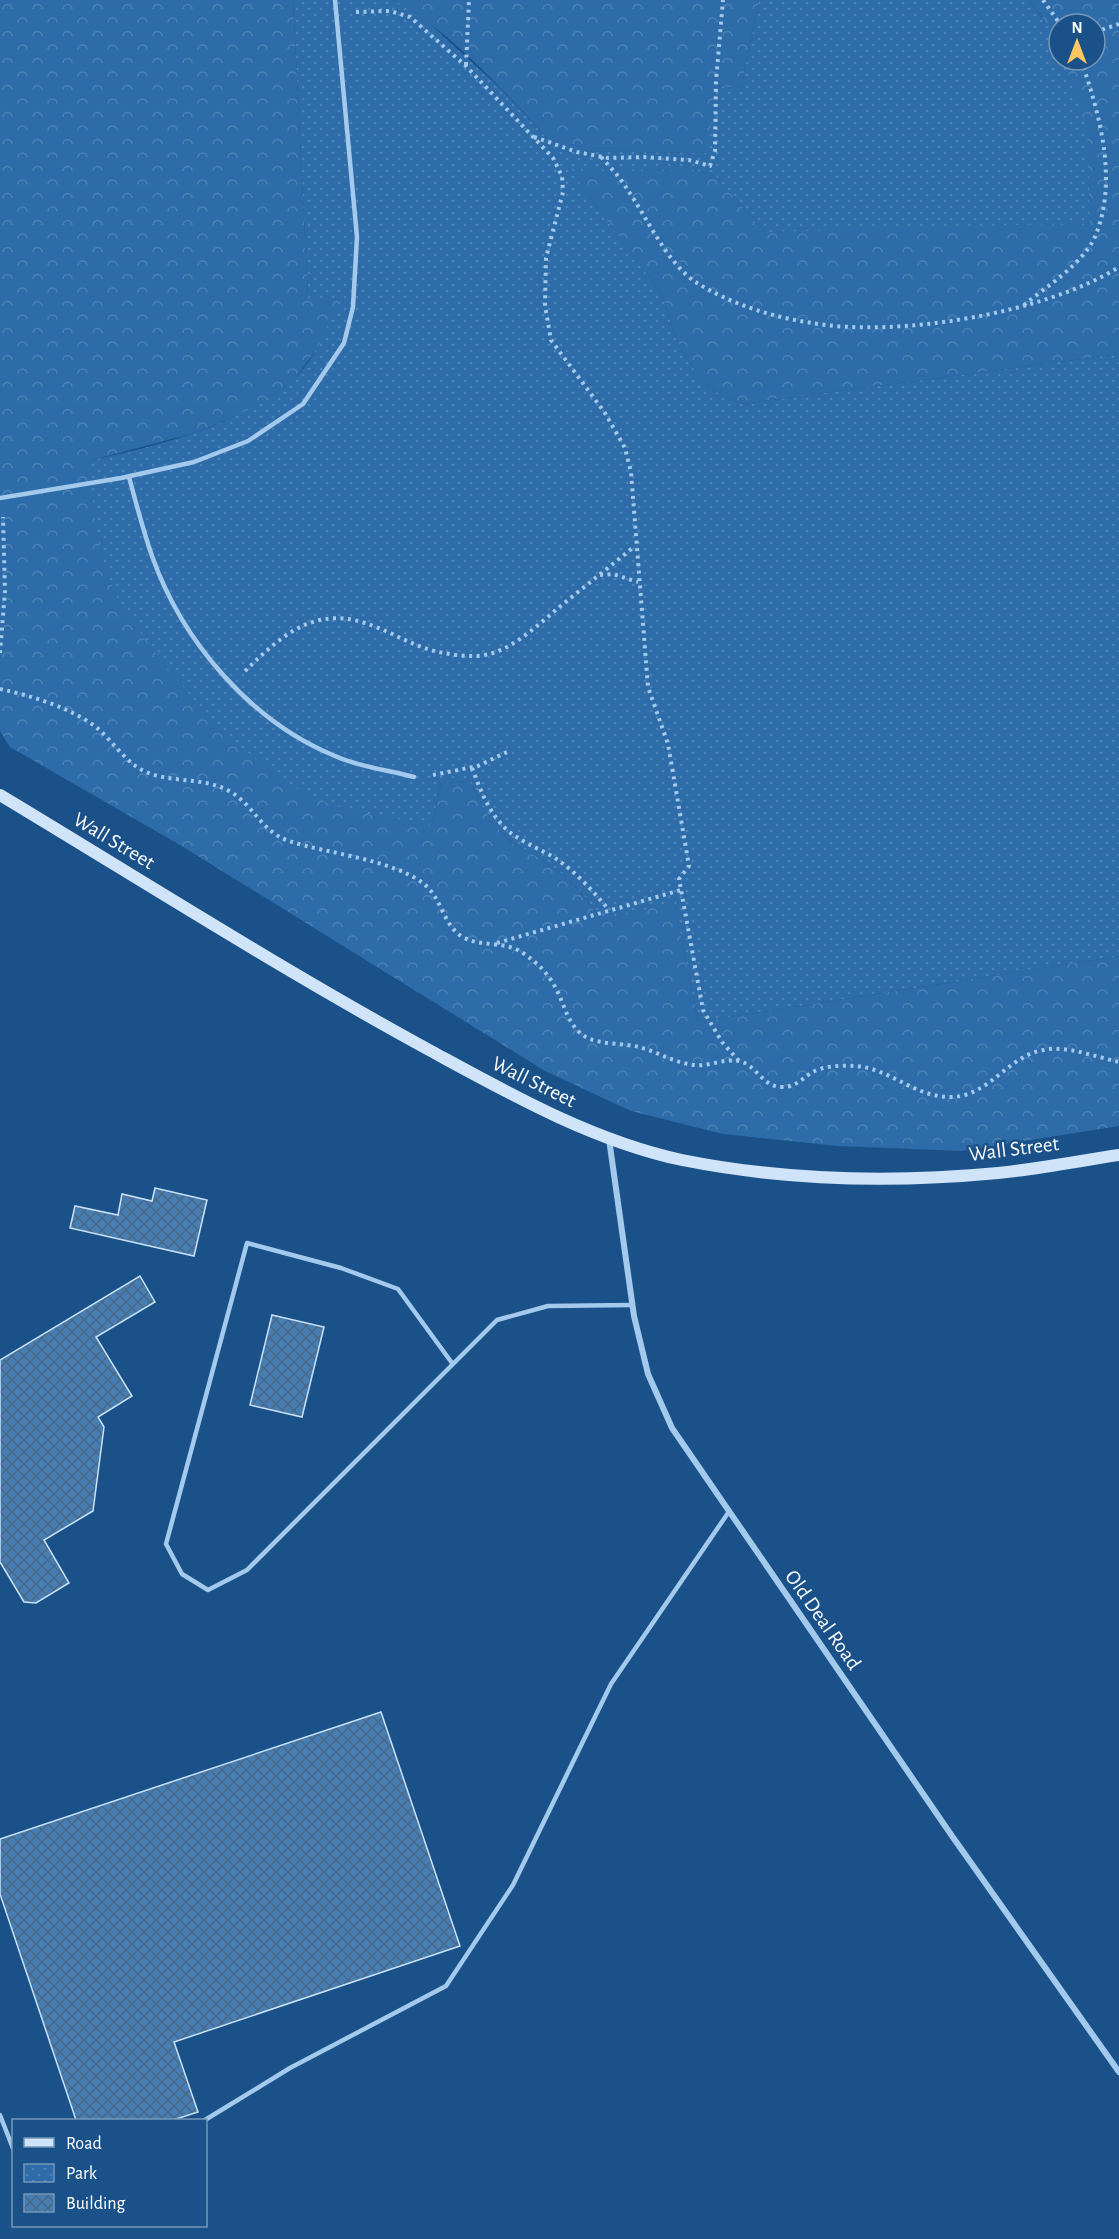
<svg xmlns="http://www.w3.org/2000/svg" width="1119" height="2239" font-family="'Alegreya Sans',sans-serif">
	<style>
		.forest { fill: url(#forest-crowns) }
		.park { fill: url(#park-dots) }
		.building { fill: url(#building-cross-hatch); stroke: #c9e2f9; stroke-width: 1.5 }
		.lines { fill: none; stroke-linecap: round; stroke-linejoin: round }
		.path { stroke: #a3c9ed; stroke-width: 4; stroke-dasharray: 3 4.5; stroke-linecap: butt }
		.lane { stroke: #a3c9ed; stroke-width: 4.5 }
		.street { stroke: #a3c9ed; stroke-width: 6 }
		.secondary { stroke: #d0e4f9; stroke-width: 12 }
		.labels { text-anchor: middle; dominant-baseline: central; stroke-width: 5; stroke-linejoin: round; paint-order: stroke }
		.street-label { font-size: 21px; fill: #fff; stroke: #1a5189 }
	</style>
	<defs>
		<pattern id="forest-crowns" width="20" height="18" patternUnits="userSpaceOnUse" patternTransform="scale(1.5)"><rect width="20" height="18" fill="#2d6ca8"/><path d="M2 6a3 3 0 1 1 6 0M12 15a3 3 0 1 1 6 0" fill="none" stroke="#4c82b5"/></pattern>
		<pattern id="park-dots" width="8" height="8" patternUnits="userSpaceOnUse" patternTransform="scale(1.5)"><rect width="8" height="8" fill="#2d6ca8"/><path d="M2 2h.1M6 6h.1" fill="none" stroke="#4c82b5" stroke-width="1.8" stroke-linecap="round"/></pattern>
		<pattern id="building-cross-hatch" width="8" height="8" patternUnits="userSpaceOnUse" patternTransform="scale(1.5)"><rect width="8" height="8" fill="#467eb4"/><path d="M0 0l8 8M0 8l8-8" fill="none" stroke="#496885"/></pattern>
	</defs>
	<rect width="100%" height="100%" fill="#1a5189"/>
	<g class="forest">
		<path d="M0 0H293L308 297 340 299 321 343 292 383 244 413 194 433 89 461 121 604 182 683 219 725 265 766 432 825 441 783 470 781C480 802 491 823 508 839 519 849 536 855 549 864 572 879 587 899 602 922L674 900 698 1022 1119 956V1126L961 1151 838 1146 723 1134 631 1111 545 1071 180 845 10 747 0 731Z"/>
		<path d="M393 0H759L741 88 716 86 709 153 559 151C509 97 458 36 393 0Z"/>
		<path d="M1028 0H1119V354L742 404 714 391 696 373 677 342 662 295 568 168 695 170 716 177 765 232 1066 66 1063 60H1095V24H1059V51L1041 16Z"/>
	</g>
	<path class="park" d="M293 0H393L420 15 499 87 559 151 708 153 716 86 741 88 759 0H1028C1041 16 1059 39 1059 60H1063L1066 66 1087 131 1090 223 765 232 716 177 695 170 569 169 662 295 677 342 696 373 714 391 742 404 1119 354V956L698 1022 674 901 602 922C588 899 572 879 549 864 536 855 520 849 508 839 490 824 480 802 470 781L441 783 432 825C392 818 350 814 313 797 245 766 163 669 122 606 113 591 105 568 101 551 93 522 93 490 89 461 151 447 216 432 269 397 276 392 286 388 292 382 315 359 327 329 339 299L308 298Z"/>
	<g class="building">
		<path d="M155 1188 207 1200 194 1256 70 1228 75 1206 118 1215 122 1194 152 1201Z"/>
		<path d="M140 1276 155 1302 96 1337 132 1396 98 1417 104 1427 93 1511 44 1540 69 1583 36 1603 24 1602 0 1562V1360Z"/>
		<path d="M272 1315 324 1327 302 1417 250 1405Z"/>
		<path d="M381 1712 460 1946 174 2042 198 2112 173 2120H76L0 1894V1839Z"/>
	</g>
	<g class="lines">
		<g class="path">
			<path d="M1043 0 1060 24"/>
			<path d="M356 12 390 11 410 17 466 66 553 158 562 176 563 192 546 258 545 306 551 340 605 413 625 448 631 472 648 687 668 744 689 866 679 879 703 1010 722 1042 739 1061"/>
			<path d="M1095 32 1119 24"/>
			<path d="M466 65 469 0"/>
			<path d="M534 137 577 152 608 158 644 157 689 160 710 166 715 151 716 81 723 0"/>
			<path d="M601 157C610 167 620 177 627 189 647 217 667 264 697 283 731 304 772 317 812 323 897 338 1046 313 1119 267"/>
			<path d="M1024 305C1047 286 1080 266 1094 239 1119 183 1100 115 1081 60"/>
			<path d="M600 575 613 574 638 582"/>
			<path d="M0 653 5 591 3 517"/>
			<path d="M245 671C285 632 318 603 376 627 399 636 419 649 444 653 459 656 478 658 493 653 517 645 538 625 557 609 583 588 609 567 635 546"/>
			<path d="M0 689C32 696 69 707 96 727 112 740 125 762 144 771 171 784 204 776 231 792 254 806 262 832 289 841 328 854 392 859 424 884 441 897 443 924 461 936 480 948 504 940 523 953 536 962 546 971 554 985 565 1003 567 1028 588 1038 603 1045 623 1043 639 1047 658 1052 675 1063 694 1065 709 1067 724 1058 739 1061 757 1065 762 1087 782 1087 795 1087 801 1080 811 1073 822 1066 841 1065 855 1066 890 1068 915 1098 952 1097 989 1096 1008 1056 1043 1050 1066 1045 1096 1057 1119 1062"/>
			<path d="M472 768C480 789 488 811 505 828 518 840 533 846 548 854 572 867 592 890 609 910"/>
			<path d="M433 775 478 766 507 752"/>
			<path d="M497 943 681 890"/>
		</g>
		<g class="lane">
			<path d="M129 477C136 503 143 530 152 556 182 641 251 722 335 756 359 767 388 770 414 777"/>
			<path d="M0 498 121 478 194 462 248 441 303 404 344 343 353 307 357 237 335 0"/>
			<path d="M452 1363 398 1289 341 1268 247 1243 166 1544 182 1574 208 1590 247 1570 497 1320 548 1306 632 1305"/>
			<path d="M0 2115 14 2151"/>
			<path d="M205 2120 290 2068 446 1986 513 1885 611 1684 728 1513"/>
		</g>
		<path class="street" d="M609 1139 634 1316 648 1374 672 1428 952 1836 1119 2072"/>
		<path class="secondary" d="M0 795C143 881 284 971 431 1051 510 1094 593 1141 682 1160 787 1181 892 1183 998 1173 1038 1169 1079 1161 1119 1155"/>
	</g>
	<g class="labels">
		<g class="street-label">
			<text transform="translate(114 841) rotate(31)">Wall Street</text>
			<text transform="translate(534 1082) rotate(26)">Wall Street</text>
			<text transform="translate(1014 1149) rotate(-7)">Wall Street</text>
			<text transform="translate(823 1620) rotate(55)">Old Deal Road</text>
		</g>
	</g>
	<rect x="12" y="2119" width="195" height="108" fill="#1a5189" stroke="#7697b8" stroke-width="1.5"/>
	<rect x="24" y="2138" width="30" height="9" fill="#d0e4f9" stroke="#7697b8" stroke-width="1.5"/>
	<text x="66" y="2149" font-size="18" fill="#ffffff">Road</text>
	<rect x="24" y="2164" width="30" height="18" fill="url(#park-dots)" stroke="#7697b8" stroke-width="1.5"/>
	<text x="66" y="2179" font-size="18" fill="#ffffff">Park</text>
	<rect x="24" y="2194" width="30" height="18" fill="url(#building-cross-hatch)" stroke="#7697b8" stroke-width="1.5"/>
	<text x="66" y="2209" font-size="18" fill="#ffffff">Building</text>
	<g transform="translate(1077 42)"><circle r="28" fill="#1a5189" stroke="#7697b8" stroke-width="1.5"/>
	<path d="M0-4.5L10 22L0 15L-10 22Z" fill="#ffc75f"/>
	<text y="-9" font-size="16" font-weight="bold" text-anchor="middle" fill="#ffffff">N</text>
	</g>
</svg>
